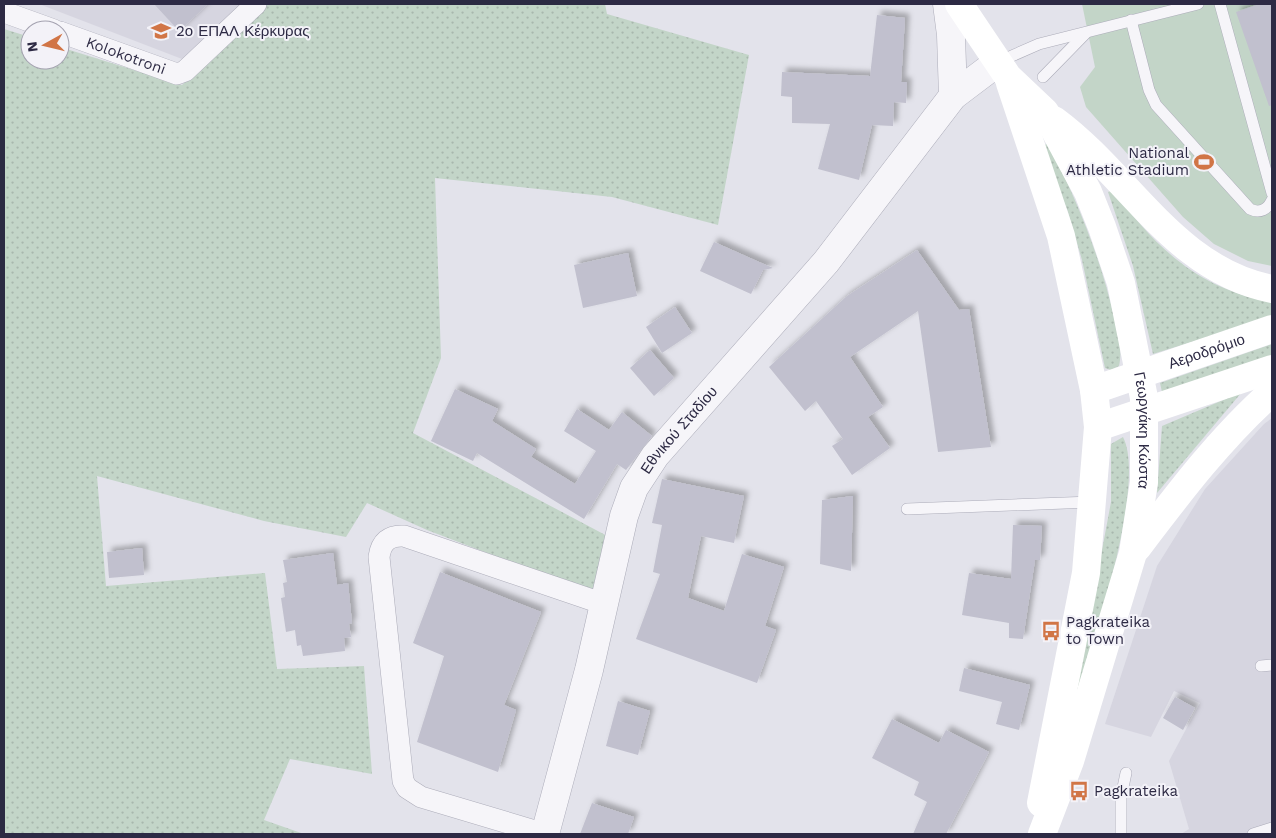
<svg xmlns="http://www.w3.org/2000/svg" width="1276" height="838" font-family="'Work Sans',sans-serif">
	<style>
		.built { fill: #d6d5e0 }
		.grass { fill: url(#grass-dots) }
		.pitch { fill: #c3d5c8 }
		.building { fill: #c1c0ce; filter: url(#shadow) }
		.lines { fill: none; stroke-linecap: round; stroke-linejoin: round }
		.service-casing { stroke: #acacb9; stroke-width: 12 }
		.minor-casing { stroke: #acacb9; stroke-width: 22 }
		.tertiary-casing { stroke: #acacb9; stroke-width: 29 }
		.service { stroke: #f6f5f9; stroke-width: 11 }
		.minor { stroke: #f6f5f9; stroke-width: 21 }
		.tertiary { stroke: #f6f5f9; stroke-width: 28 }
		.secondary { stroke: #fff; stroke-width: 28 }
		.labels { text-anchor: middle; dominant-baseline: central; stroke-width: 4; stroke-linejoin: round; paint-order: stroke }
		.poi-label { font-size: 15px; fill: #2d2a44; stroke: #f3f2f8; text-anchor: start }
		.street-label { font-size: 15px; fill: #2d2a44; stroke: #f3f2f8 }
	</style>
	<defs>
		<pattern id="grass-dots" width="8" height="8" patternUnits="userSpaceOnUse" patternTransform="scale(1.25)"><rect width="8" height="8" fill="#c3d5c8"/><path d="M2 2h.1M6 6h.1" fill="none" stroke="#a8b7ad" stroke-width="1.8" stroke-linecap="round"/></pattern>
		<filter id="shadow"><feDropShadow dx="4.5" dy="-4.5" stdDeviation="2.5" flood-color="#0004"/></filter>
	</defs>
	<rect width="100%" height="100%" fill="#e3e3eb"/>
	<g class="built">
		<path d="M39 4H242L182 59Z"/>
		<path d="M1272 418V834H1181L1189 829 1169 761 1200 703 1174 691 1151 737 1105 724 1157 566 1205 489 1264 424Z"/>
	</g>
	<g class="grass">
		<path d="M264 4H605L607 14 749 55 718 225 612 197 435 178 441 358 413 433 611 538 599 596 427 530 367 503 346 537 264 521 97 476 106 586 265 573 277 669 364 666 372 774 290 759 264 820 304 834H4V29L30 37V60H60V47L182 85Z"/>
		<path d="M1048 142C1076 199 1100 255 1114 317 1117 334 1123 349 1119 366L1111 370 1105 368 1082 260 1068 212 1042 148Z"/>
		<path d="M1113 190C1156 248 1198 289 1272 302V317L1153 354 1133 266 1108 192Z"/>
		<path d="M1272 344V355L1162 392 1160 383Z"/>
		<path d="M1242 392 1157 493 1162 426Z"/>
		<path d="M1123 437C1148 486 1088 659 1071 716L1111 502V444Z"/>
	</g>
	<path class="pitch" d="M1082 4H1272V266L1248 261 1214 244 1183 217 1086 107 1080 87 1095 67Z"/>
	<g class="building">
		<path d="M154 4H208L179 31Z"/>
		<path d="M1259 4H1272V105L1269 106 1236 12Z"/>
		<path d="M877 15 905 18 901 82H907L906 103 894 102 893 126 872 125 859 180 818 169 830 124 792 123V97L781 96 782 72 870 76Z"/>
		<path d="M714 242 759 262 773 268 763 270 751 294 700 271Z"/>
		<path d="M917 250 959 310 969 309 991 447 938 452 918 311 850 357 883 407 868 417 890 448 852 475 832 446 843 439 816 401 805 411 769 367 847 296Z"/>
		<path d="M628 253 637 296 583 308 574 265Z"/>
		<path d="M675 307 692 333 662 353 646 327Z"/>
		<path d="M650 350 674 378 654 396 630 368Z"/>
		<path d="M455 389 498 409 492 421 536 449 531 457 575 484 596 451 564 431 577 409 609 430 622 412 652 436 626 470 617 464 584 519 477 453 473 461 431 441Z"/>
		<path d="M662 479 744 496 734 543 701 536 688 598 724 611 742 554 784 567 765 626 776 630 757 683 636 639 660 574 653 572 662 525 652 523Z"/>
		<path d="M853 496 851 571 820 564 822 500Z"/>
		<path d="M1013 525 1042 526 1040 560H1035L1023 639 1009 638V623L962 615 969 573 1011 579Z"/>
		<path d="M142 548 144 575 109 578 107 552Z"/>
		<path d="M333 553 337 585 348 583 352 623 349 624 351 637 344 638 345 651 303 656 301 645 297 646 295 630 286 632 281 598 285 597 283 583 287 582 283 560Z"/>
		<path d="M440 572 541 612 504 705 516 710 498 772 417 742 444 656 413 643Z"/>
		<path d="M964 668 1030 685 1019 730 996 724 1002 702 959 691Z"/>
		<path d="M1175 697 1195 708 1183 730 1163 718Z"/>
		<path d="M618 701 650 711 638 755 606 746Z"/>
		<path d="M892 719 939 743 946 730 989 752 946 834H913L927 802 914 795 919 782 872 758Z"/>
		<path d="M592 803 634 817 628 834H580Z"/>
	</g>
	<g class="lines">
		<defs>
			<g id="service">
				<path d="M1220 4 1272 193"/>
				<path d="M1131 20 1149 90 1156 105 1250 209C1260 214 1268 209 1272 200"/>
				<path d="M998 62 1039 44 1198 4"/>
				<path d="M1043 77 1086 33"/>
				<path d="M907 509 1092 502"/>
				<path d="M1261 666 1272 665"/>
				<path d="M1121 834V797L1126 773"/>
				<path d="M1253 834 1272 828"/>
			</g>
			<g id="minor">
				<path d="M4 12 54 30"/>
				<path id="s1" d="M60 32 177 74 185 71 256 4"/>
				<path d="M545 834 421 797 407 788 403 781 379 557C381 542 389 535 404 536L604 604"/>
			</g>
			<g id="tertiary">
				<path d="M947 4 951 35 953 96"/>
				<path id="s2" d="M545 834 589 670 624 516 634 488 655 456 826 262 953 96 998 62"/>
			</g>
		</defs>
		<use href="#service" class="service-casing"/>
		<use href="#minor" class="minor-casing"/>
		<use href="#tertiary" class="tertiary-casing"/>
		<use href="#service" class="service"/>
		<use href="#minor" class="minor"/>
		<use href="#tertiary" class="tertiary"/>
		<g class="secondary">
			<path id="s3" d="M959 4 1008 77 1045 112 1088 192 1102 227 1121 283 1144 398V482L1133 553 1070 761 1042 834"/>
			<path d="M1010 83 1061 236 1094 390 1098 427 1086 573 1041 803"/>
			<path d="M1054 120C1129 175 1174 270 1272 289"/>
			<path id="s4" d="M1094 390 1272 329"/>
			<path d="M1098 427 1272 369"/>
			<path d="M1137 548C1178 494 1221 437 1272 392"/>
		</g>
	</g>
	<defs>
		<symbol id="school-bare" viewBox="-9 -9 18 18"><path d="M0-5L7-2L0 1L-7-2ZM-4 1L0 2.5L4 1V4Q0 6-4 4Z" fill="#d17546" stroke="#f3f2f8" stroke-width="2.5" paint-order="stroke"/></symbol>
		<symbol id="stadium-bare" viewBox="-9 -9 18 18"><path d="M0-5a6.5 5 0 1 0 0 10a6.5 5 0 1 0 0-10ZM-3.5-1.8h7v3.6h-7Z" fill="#d17546" stroke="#f3f2f8" stroke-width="2.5" paint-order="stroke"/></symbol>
		<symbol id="bus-bare" viewBox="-9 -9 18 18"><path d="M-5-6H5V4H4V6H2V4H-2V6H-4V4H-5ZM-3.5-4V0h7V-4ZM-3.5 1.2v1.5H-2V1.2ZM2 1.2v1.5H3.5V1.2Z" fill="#d17546" stroke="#f3f2f8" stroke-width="2.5" paint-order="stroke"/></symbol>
	</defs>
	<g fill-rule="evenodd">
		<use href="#school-bare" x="147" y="17" width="28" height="28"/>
		<use href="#stadium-bare" x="1190" y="148" width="28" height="28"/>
		<use href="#bus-bare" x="1037" y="617" width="28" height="28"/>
		<use href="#bus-bare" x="1065" y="777" width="28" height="28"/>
	</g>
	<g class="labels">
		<g class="poi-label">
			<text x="176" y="31">2ο ΕΠΑΛ Κέρκυρας</text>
			<text x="1189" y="153" text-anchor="end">National<tspan x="1189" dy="17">Athletic Stadium</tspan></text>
			<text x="1066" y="622">Pagkrateika<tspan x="1066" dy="17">to Town</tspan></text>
			<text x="1094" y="791">Pagkrateika</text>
		</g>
		<g class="street-label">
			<text stroke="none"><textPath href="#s1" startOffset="70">Kolokotroni</textPath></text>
			<text stroke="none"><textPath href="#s4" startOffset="119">Αεροδρόμιο</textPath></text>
			<text stroke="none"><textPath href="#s2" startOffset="431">Εθνικού Σταδίου</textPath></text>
			<text stroke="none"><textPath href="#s3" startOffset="476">Γεωργάκη Κώστα</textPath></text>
		</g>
	</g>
	<rect width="1276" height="838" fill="none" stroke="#2d2a44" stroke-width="10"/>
	<g transform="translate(45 45) rotate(262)"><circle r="24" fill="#f3f2f8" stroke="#a4a2b0"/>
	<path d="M0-4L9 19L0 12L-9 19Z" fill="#d17546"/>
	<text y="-8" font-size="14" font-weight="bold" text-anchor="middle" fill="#2d2a44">N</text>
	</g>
</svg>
